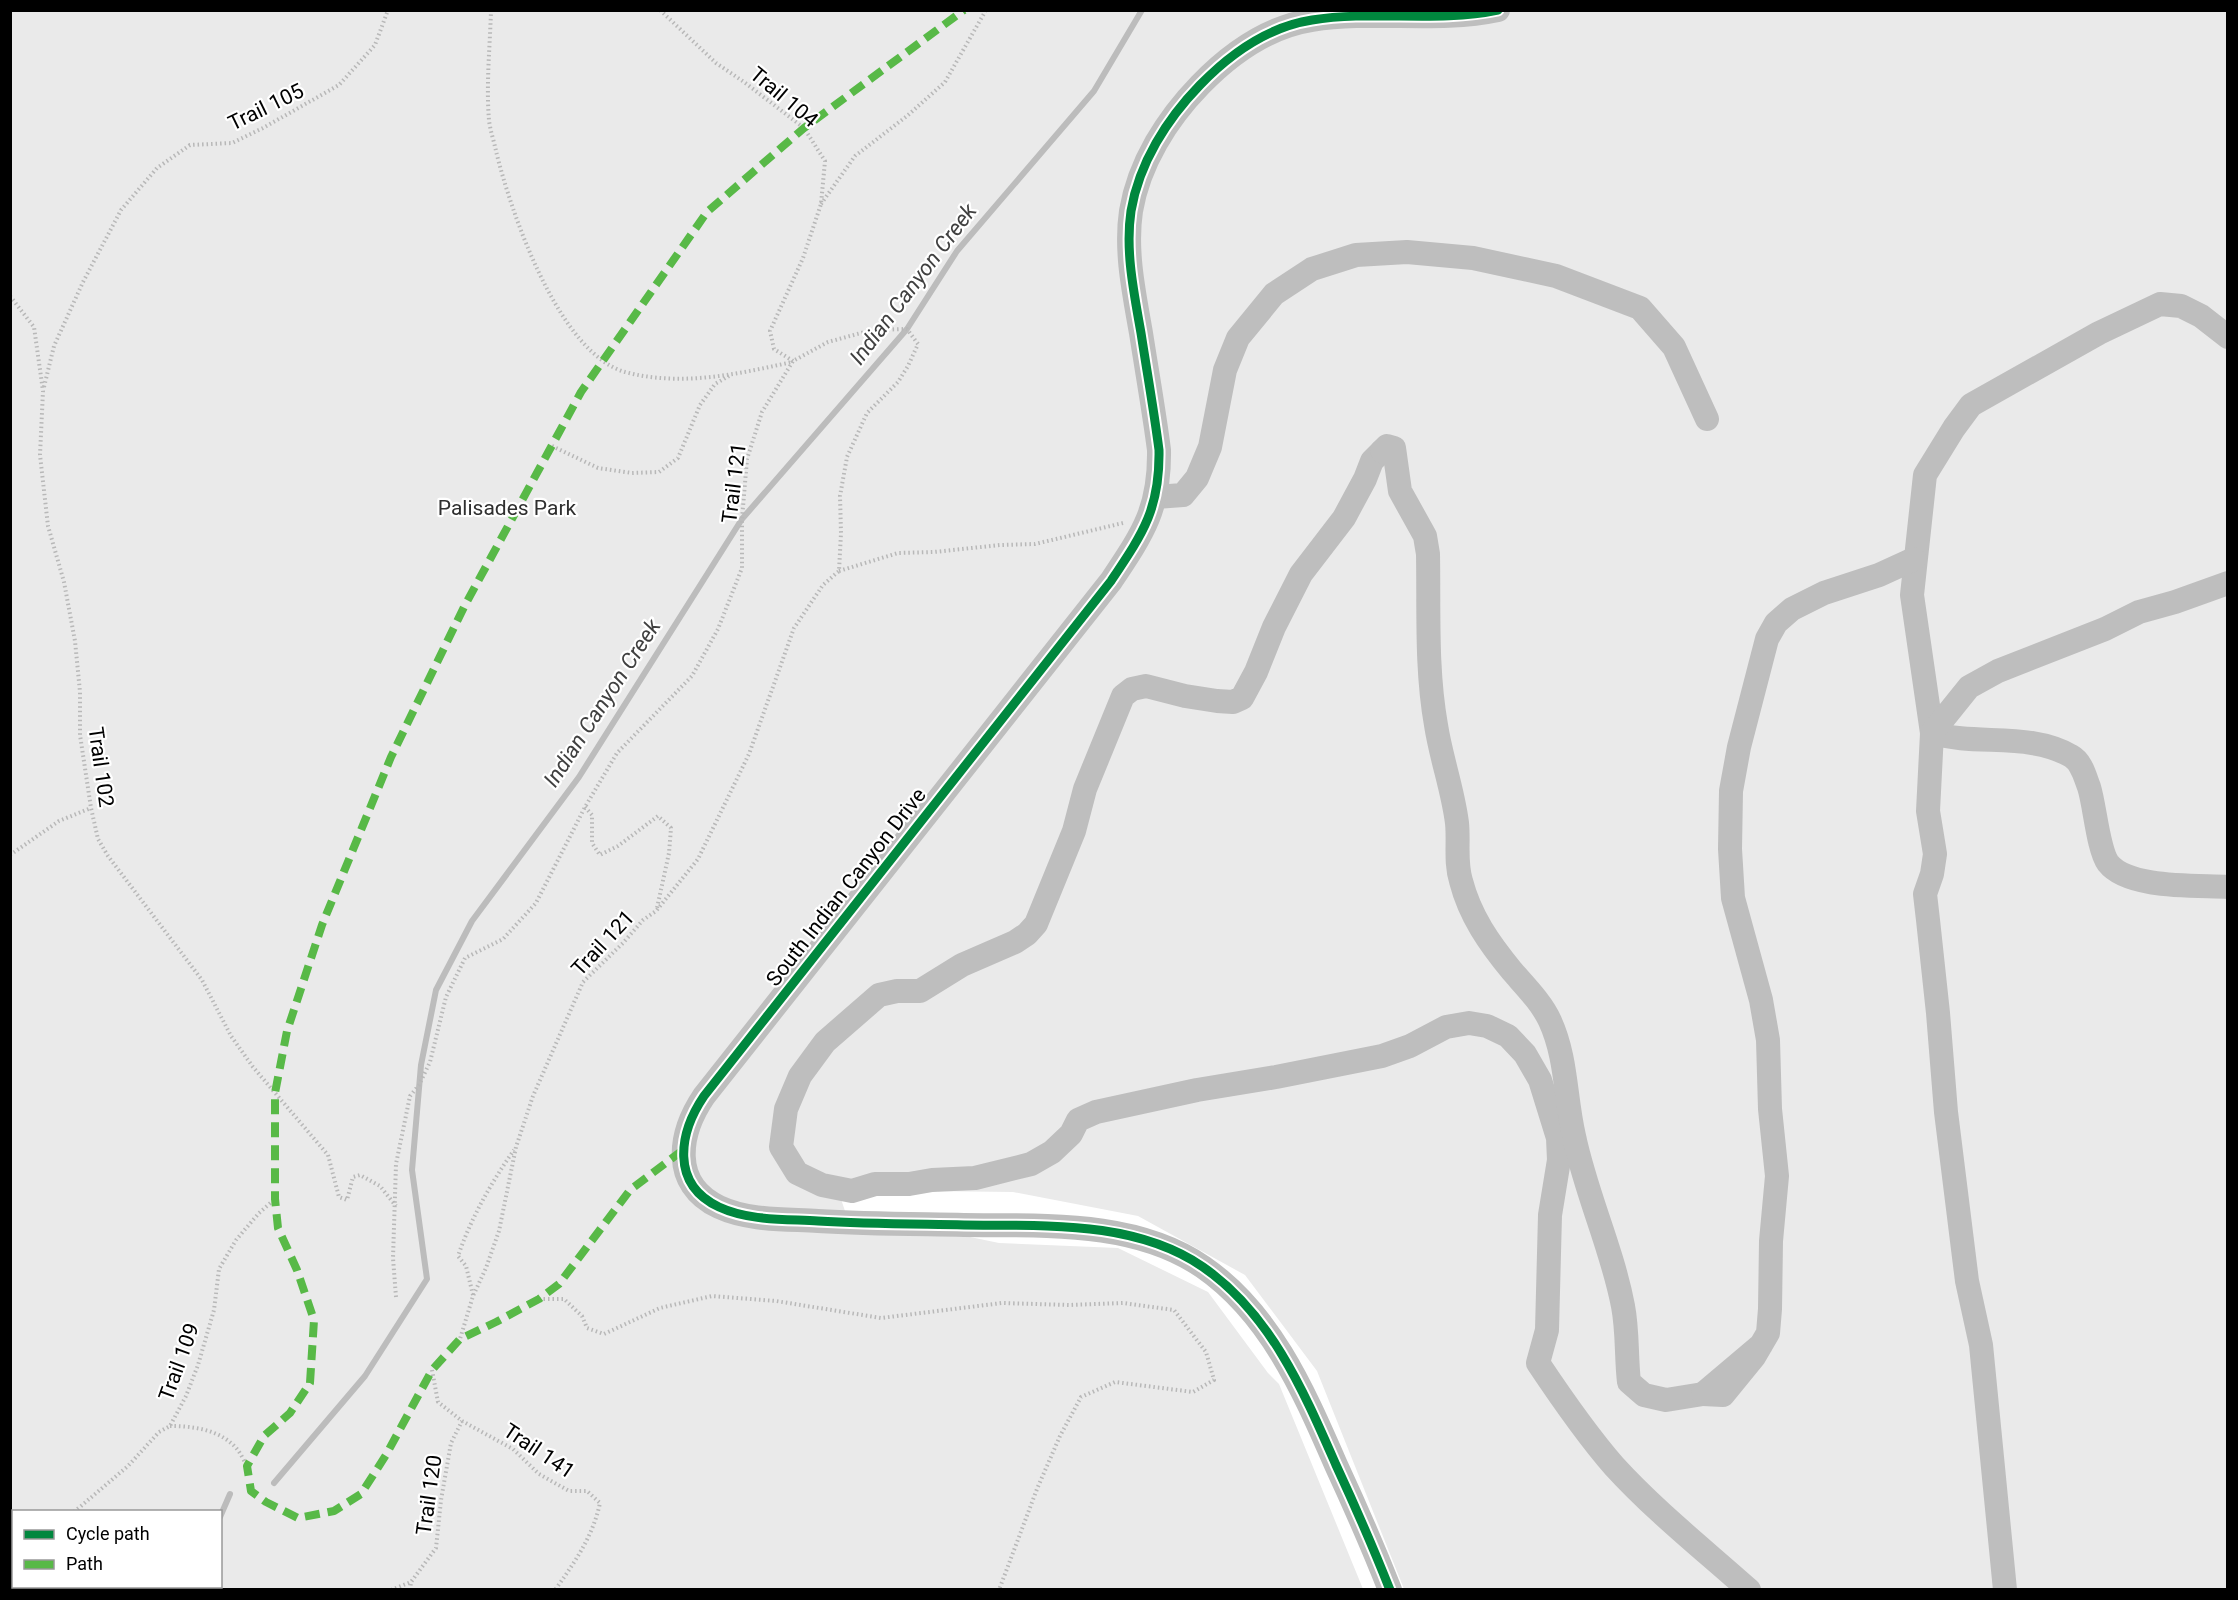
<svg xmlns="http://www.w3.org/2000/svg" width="2238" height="1600" font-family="Roboto,sans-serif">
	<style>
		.green { fill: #eaeaea; fill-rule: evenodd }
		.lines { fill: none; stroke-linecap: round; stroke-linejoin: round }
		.stream { stroke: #bcbcbc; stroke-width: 6 }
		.path { stroke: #b8b8b8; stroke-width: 4; stroke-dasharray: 1.5 3; stroke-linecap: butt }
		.minor { stroke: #bebebe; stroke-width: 24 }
		.quiet { stroke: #58b947; stroke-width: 8; stroke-dasharray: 15 8; stroke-linecap: butt }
		.cycleway-casing { stroke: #fff; stroke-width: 13 }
		.cycleway { stroke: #00873e; stroke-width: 9 }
		.labels { text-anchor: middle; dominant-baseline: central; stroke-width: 4.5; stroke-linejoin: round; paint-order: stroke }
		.street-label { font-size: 21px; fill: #000; stroke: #fff }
		.park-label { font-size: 21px; fill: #2f2f2f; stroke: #fff }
		.water-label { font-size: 22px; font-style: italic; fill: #404040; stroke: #fff }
	</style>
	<rect width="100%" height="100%" fill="#fff"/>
	<path class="green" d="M11 11H2227V1589H1404L1317 1371 1245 1275 1138 1216 1013 1192 838 1190 845 1211 999 1243 1118 1248 1208 1292 1268 1373 1279 1384 1363 1589H11ZM14 1512H220V1586H14Z"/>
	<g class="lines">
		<g class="stream">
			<path d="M274 1483 365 1376 427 1279 412 1170 421 1065 436 990 472 921 579 777 742 519 907 329 957 251 1094 91 1142 10"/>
			<path d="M220 1517 230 1494"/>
			<path d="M167 1590 169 1586"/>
		</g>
		<g class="path">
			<path d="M491 10C490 46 486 85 489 120 490 130 494 141 496 151 511 213 559 353 625 372 681 387 738 374 792 362"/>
			<path d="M660 10 716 63 744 82 804 128 825 161 821 204 803 258 770 331 774 349 793 361"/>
			<path d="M821 204 855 156 907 116 945 82 986 10"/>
			<path d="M10 296 34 327 43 391 40 455 48 526 64 582 75 641 80 692V735L91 808 98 839 108 856 202 980 231 1036 253 1067 328 1155 339 1197 347 1200 353 1177 360 1175 380 1186 396 1206"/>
			<path d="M44 387 54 346 83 282 121 210 157 168 190 145 232 143 263 128 339 85 375 45 388 10"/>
			<path d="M552 446 598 468 632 473 659 472 678 458 700 405 715 384 729 376"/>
			<path d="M839 571 898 553 934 552 1000 545 1035 544 1123 523"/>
			<path d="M585 807 592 815V843L600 855 618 846 658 816 671 828 669 853 657 908"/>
			<path d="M10 855 59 821 91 808"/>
			<path d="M473 1295 466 1266 458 1256C471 1218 491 1183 514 1150"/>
			<path d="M396 1297 393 1258 396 1164 410 1096 419 1085 430 1062 446 997 465 958 503 939 536 903 585 807 617 753 692 676 718 629 742 568V519L747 459 762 412 793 361 828 342 872 330 907 329 918 344 908 366 898 382 867 413 847 457 840 496 841 533 839 571 823 585 794 628 749 754 698 859 656 911 643 920 623 943 583 982 533 1096 516 1147 499 1231 486 1268 473 1296 460 1339"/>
			<path d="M539 1299H564L582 1316 587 1328 604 1334 660 1308 712 1296 776 1301 881 1318 1002 1303 1069 1305 1123 1303 1174 1310 1206 1352 1214 1380 1193 1392 1115 1382 1081 1397 1060 1436 1037 1489 999 1590"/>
			<path d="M432 1370 438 1402 462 1421 513 1449 539 1474 569 1491H587L600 1503C593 1536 575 1562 555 1590"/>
			<path d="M170 1426C194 1426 221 1430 237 1449 241 1454 244 1461 247 1466"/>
			<path d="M74 1512 128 1466 159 1432 170 1426 186 1396 198 1365 214 1310 219 1269 236 1240 259 1213 275 1199"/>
			<path d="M10 1558 14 1556"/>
			<path d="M391 1590 411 1582 436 1548 441 1500 451 1443 462 1421"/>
			<path d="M410 1590 411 1582"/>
		</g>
		<g class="minor">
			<path d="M2228 337 2201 316 2181 306 2160 304 2099 333 1971 405 1954 428 1925 475 1912 595 1932 733C1977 746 2030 732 2071 756 2082 762 2085 777 2089 787 2095 806 2098 849 2108 863 2128 889 2197 885 2228 887"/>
			<path d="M1382 451 1372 461 1365 479 1344 518 1301 574 1274 627 1256 672 1242 698 1233 702 1217 701 1185 696 1146 686 1132 689 1123 696 1085 789 1074 831 1036 924 1027 934 1015 942 962 965 920 991H897L879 995 825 1042 800 1076 786 1109 781 1147 797 1173 822 1185 852 1191 875 1184H909L932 1180 975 1178 1031 1164 1052 1152 1071 1134 1078 1120 1096 1112 1197 1090 1276 1077 1382 1056 1410 1046 1446 1027 1469 1023 1487 1026 1508 1036 1525 1054 1540 1080 1558 1138 1559 1160 1550 1215 1547 1330 1538 1363C1562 1399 1586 1434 1614 1466 1655 1511 1703 1549 1749 1590"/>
			<path d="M1386 453 1382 451 1387 446 1394 448 1400 491 1425 536 1428 554C1429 610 1426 669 1436 725 1441 758 1453 790 1457 823 1459 842 1455 862 1461 881 1470 916 1489 943 1512 971 1525 986 1542 1003 1550 1021 1567 1058 1565 1098 1574 1136 1586 1194 1612 1248 1623 1306 1628 1332 1626 1357 1629 1382L1644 1395 1666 1400 1703 1394"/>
			<path d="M1156 497 1183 495 1197 478 1210 447 1225 370 1238 338 1274 294 1312 269 1356 255 1407 252 1473 258 1556 276 1640 308 1674 347 1707 419"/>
			<path d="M1761 1345 1703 1394 1723 1395 1754 1357 1768 1333 1770 1309 1771 1241 1777 1176 1770 1109 1768 1040 1761 1000 1733 898 1730 849 1731 791 1739 747 1767 639 1776 623 1792 609 1824 593 1879 575 1914 559"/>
			<path d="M1390 1590C1373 1547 1355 1506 1336 1465 1304 1392 1271 1314 1203 1267 1135 1220 1043 1226 964 1225 916 1224 867 1224 818 1221 786 1219 749 1221 719 1207 670 1184 679 1133 704 1096L1111 581C1143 533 1160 509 1159 450 1154 411 1147 372 1141 333 1134 293 1125 251 1131 211 1139 163 1167 119 1200 85 1231 53 1267 27 1312 20 1374 10 1437 23 1498 10"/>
			<path d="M2005 1590 1981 1345 1967 1281 1946 1112 1938 1013 1928 920 1925 894 1932 874 1935 854 1928 811 1932 733 1969 687 1998 671 2105 629 2139 612 2175 602 2228 583"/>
		</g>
		<path class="quiet" d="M683 1150 630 1190 559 1284 539 1299 496 1322 460 1339 432 1370 386 1455 361 1494 334 1511 298 1518 266 1502 251 1491 247 1466 264 1436 290 1413 310 1383 314 1320 297 1270 278 1228 275 1199V1093L287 1031 322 925 391 757 464 607 581 392 707 212 804 128 964 10"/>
		<defs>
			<path id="cycleway" d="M1390 1590C1373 1547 1355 1506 1336 1465 1304 1392 1271 1314 1203 1267 1135 1220 1043 1226 964 1225 916 1224 867 1224 818 1221 786 1219 749 1221 719 1207 670 1184 679 1133 704 1096L1111 581C1143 533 1160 509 1159 450 1154 411 1147 372 1141 333 1134 293 1125 251 1131 211 1139 163 1167 119 1200 85 1231 53 1267 27 1312 20 1374 10 1437 23 1498 10"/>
		</defs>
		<use href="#cycleway" class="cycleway-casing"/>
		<use href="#cycleway" class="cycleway"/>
	</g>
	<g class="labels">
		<g class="street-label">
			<text transform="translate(784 97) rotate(40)">Trail 104</text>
			<text transform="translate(266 107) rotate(-26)">Trail 105</text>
			<text transform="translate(734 483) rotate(-83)">Trail 121</text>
			<text transform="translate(101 767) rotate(82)">Trail 102</text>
			<text transform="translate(846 887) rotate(-52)">South Indian Canyon Drive</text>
			<text transform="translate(603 943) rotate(-47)">Trail 121</text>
			<text transform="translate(179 1362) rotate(-70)">Trail 109</text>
			<text transform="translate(539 1451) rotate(34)">Trail 141</text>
			<text transform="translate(429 1495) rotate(-82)">Trail 120</text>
		</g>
		<g class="park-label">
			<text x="507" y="508">Palisades Park</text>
		</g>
		<g class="water-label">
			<text transform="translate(913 284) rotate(-53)">Indian Canyon Creek</text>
			<text transform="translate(602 703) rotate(-57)">Indian Canyon Creek</text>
		</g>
	</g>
	<rect width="2238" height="1600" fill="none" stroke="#000000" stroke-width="24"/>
	<rect x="12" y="1510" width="210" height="78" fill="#ffffff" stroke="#999999" stroke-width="1.5"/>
	<rect x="24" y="1530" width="30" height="9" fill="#00873e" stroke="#999999" stroke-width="1.5"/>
	<text x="66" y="1540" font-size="18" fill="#000000">Cycle path</text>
	<rect x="24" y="1560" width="30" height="9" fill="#58b947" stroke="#999999" stroke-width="1.5"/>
	<text x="66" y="1570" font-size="18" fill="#000000">Path</text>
</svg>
